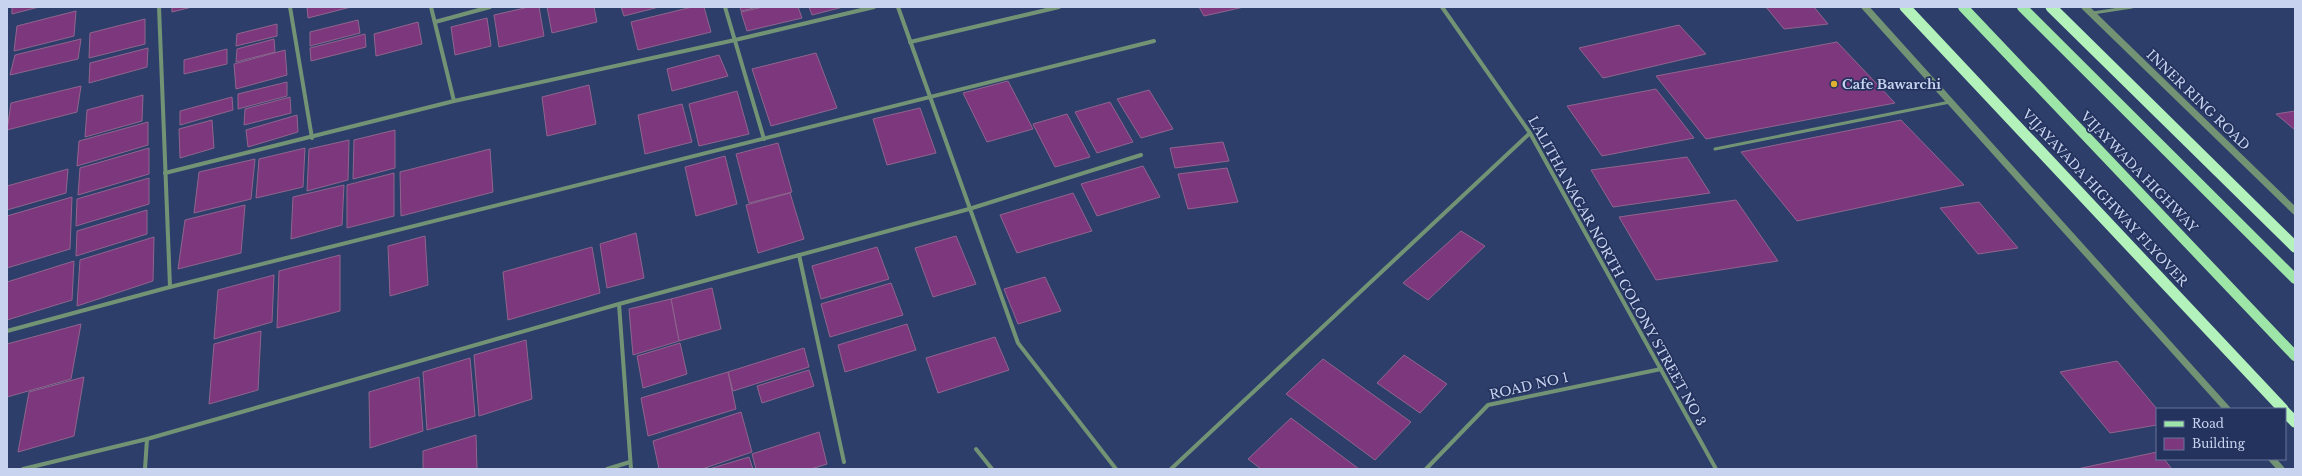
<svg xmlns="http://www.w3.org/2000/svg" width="2302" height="476" font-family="'Libre Baskerville',serif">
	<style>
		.building { fill: #7d377d; stroke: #8f658e }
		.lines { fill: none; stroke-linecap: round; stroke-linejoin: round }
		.service { stroke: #729475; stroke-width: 3 }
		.minor { stroke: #729475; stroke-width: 4 }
		.tertiary { stroke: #729475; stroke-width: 7 }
		.primary { stroke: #9ee6a7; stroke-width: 10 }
		.trunk { stroke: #b4f2bc; stroke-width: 11 }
		.poi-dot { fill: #deb133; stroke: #24335e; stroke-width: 1.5 }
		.labels { text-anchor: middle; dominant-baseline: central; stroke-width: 3.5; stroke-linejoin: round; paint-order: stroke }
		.poi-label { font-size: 13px; font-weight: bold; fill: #c8d3ef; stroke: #24335e; text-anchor: start }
		.street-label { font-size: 13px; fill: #c8d3ef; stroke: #24335e }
	</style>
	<rect width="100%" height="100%" fill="#2e3e6a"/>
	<g class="building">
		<path d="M12 7H39L12 14Z"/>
		<path d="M172 7H192L172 12Z"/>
		<path d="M307 7H351L308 18Z"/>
		<path d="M529 7H539L544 36 499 47 494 15Z"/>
		<path d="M547 7H594L597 22 552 33Z"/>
		<path d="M621 7H659L624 16Z"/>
		<path d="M692 7H704L711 32 638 50 631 22Z"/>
		<path d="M740 7H758L741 11Z"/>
		<path d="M763 7H798L802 18 747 31 741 12Z"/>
		<path d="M809 7H843L812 15Z"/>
		<path d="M1199 7H1244L1204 16Z"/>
		<path d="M1766 7H1814L1828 24 1784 29Z"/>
		<path d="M76 11 74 36 14 51 17 26Z"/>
		<path d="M487 18 491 46 455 55 451 27Z"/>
		<path d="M145 19V44L89 58 90 33Z"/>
		<path d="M358 20 360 33 310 46V32Z"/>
		<path d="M418 22 422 44 376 56 374 34Z"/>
		<path d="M277 24V36L236 46 237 34Z"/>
		<path d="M1679 25 1706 54 1603 78 1579 48Z"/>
		<path d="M365 34 366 47 311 61 310 48Z"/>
		<path d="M81 39 78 59 10 75 15 55Z"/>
		<path d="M274 39 275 52 236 62 237 49Z"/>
		<path d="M1837 42 1895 103 1706 139 1656 76Z"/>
		<path d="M148 48 147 67 89 83 90 63Z"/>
		<path d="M227 49V64L184 74V60Z"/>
		<path d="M285 50 287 75 236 89 234 64Z"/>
		<path d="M816 53 837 108 771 126 752 69Z"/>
		<path d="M719 55 728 76 672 91 667 69Z"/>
		<path d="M1008 81 1033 129 987 142 963 93Z"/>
		<path d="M287 82V96L238 109V94Z"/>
		<path d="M589 85 596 124 547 136 542 97Z"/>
		<path d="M81 86 77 112 7 130 11 103Z"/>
		<path d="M1656 89 1694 138 1602 156 1567 106Z"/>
		<path d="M1149 90 1173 129 1141 138 1117 99Z"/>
		<path d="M737 91 749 134 699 146 689 104Z"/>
		<path d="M143 95 142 121 85 137 87 110Z"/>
		<path d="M232 97 233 110 180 125V111Z"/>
		<path d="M290 97 291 113 244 125 245 109Z"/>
		<path d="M1110 102 1133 142 1097 153 1075 112Z"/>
		<path d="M682 104 692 142 645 154 638 115Z"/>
		<path d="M920 108 936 153 887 165 873 119Z"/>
		<path d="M2295 111V130L2276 114Z"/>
		<path d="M1067 114 1090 157 1055 167 1033 124Z"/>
		<path d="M297 115 298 132 248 147 246 130Z"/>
		<path d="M212 120 214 148 180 158 179 129Z"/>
		<path d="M1901 120 1964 185 1797 221 1741 152Z"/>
		<path d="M148 122V145L77 166 79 141Z"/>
		<path d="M395 130V168L353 179 354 140Z"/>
		<path d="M349 140 348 180 307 191 309 149Z"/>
		<path d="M1223 142 1229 161 1175 168 1170 148Z"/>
		<path d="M778 143 792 192 749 203 736 154Z"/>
		<path d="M149 148V174L78 195 80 168Z"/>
		<path d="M305 148 303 187 256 198 259 159Z"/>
		<path d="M490 149 493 192 401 216 400 172Z"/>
		<path d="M725 156 737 204 696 216 685 167Z"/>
		<path d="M1687 157 1710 193 1613 207 1591 170Z"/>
		<path d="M255 159 251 199 194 213 199 172Z"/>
		<path d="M1143 166 1160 197 1097 216 1081 184Z"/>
		<path d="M1227 168 1238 202 1188 209 1178 174Z"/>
		<path d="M68 169 66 193 7 210V186Z"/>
		<path d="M394 173V216L347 228V185Z"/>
		<path d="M149 178V204L76 226 77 199Z"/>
		<path d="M344 185 342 225 291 239 293 197Z"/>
		<path d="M790 193 804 239 758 253 746 205Z"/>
		<path d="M1073 193 1092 231 1017 253 1000 215Z"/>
		<path d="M72 197 70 249 7 268V216Z"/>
		<path d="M1736 200 1778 261 1656 280 1619 217Z"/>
		<path d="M1979 202 2018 248 1978 254 1940 208Z"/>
		<path d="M245 205 241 253 178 269 185 220Z"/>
		<path d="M147 210V234L76 256 77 231Z"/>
		<path d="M1461 231 1485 246 1428 300 1403 283Z"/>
		<path d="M636 233 644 278 607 288 600 244Z"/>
		<path d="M425 236 428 285 390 296 388 246Z"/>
		<path d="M956 236 976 284 933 297 915 248Z"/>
		<path d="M154 237 153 281 77 306 80 260Z"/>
		<path d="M592 247 600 293 508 320 503 272Z"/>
		<path d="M877 247 889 279 821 299 812 266Z"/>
		<path d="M340 255V311L277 328 279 271Z"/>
		<path d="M74 261 72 300 7 320V282Z"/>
		<path d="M274 275 272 322 214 339 218 290Z"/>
		<path d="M1045 277 1061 311 1018 324 1004 289Z"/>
		<path d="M891 283 903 315 830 337 821 304Z"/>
		<path d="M712 288 721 329 679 341 671 299Z"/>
		<path d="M671 299 679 341 633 355 629 309Z"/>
		<path d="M81 324 71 379 7 397V344Z"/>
		<path d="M907 324 916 350 845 372 838 345Z"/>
		<path d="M261 331 258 390 209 404 214 344Z"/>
		<path d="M995 337 1009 370 938 393 926 358Z"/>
		<path d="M526 340 532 399 479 416 474 355Z"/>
		<path d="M680 343 687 374 643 388 637 356Z"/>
		<path d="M804 348 809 367 733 391 728 372Z"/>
		<path d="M1404 355 1447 384 1420 413 1377 383Z"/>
		<path d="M470 358 475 416 427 430 423 372Z"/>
		<path d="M1323 359 1411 422 1375 460 1286 394Z"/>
		<path d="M2117 361 2157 409V425L2110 433 2060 372Z"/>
		<path d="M809 370 814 386 762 403 757 386Z"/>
		<path d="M728 372 736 409 648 436 641 398Z"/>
		<path d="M84 377 74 436 18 452 29 392Z"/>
		<path d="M419 377 423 431 370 448 369 392Z"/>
		<path d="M741 412 752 452 702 469H659L653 441Z"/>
		<path d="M1291 418 1359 469H1261L1248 459Z"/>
		<path d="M819 432 827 464 811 469H756L752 454Z"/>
		<path d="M476 435 477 469H423V451Z"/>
		<path d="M2157 452V459H2164L2172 469H2077Z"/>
		<path d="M749 457 753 469H709Z"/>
	</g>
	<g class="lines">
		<g class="service">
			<path d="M2093 13 2132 7"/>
			<path d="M1715 149 1950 102"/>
		</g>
		<g class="minor">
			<path d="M159 7 170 287"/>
			<path d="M290 7 312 138"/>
			<path d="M431 7 454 101"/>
			<path d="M725 7 764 139"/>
			<path d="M898 7 1018 343 1116 469"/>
			<path d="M1442 7 1530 133 1716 469"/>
			<path d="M435 22 490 7"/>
			<path d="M910 42 1059 7"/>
			<path d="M165 173 454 101 735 40 874 7"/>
			<path d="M799 255 844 462"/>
			<path d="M619 304 631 469"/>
			<path d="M7 331 170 287 1154 41"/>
			<path d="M976 449 992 469"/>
			<path d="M23 469 147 439 619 304 969 209 1141 155"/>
			<path d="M145 469 147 439"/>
			<path d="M607 469 630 462"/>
			<path d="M1171 469 1530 133"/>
			<path d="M1426 469 1488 405 1661 369"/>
		</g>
		<g class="tertiary">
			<path d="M1865 7 2227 409"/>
			<path d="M2085 7 2295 211"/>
			<path d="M2272 459 2281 469"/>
		</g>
		<g class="primary">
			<path d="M1963 7 2295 356"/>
			<path d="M2022 7 2295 279"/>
		</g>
		<g class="trunk">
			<path d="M1905 7 2283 409"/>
			<path d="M2051 7 2295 247"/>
			<path d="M2285 412 2295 422"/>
		</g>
	</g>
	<circle class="poi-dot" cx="1834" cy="84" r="4"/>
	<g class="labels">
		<g class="poi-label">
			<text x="1842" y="84">Cafe Bawarchi</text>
		</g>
		<g class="street-label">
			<text transform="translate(2198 100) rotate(44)">INNER RING ROAD</text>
			<text transform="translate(2139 172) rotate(46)">VIJAYWADA HIGHWAY</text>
			<text transform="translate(2105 198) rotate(47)">VIJAYAVADA HIGHWAY FLYOVER</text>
			<text transform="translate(1617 271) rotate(61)">LALITHA NAGAR NORTH COLONY STREET NO 3</text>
			<text transform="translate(1529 386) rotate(-13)">ROAD NO 1</text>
		</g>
	</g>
	<rect width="2302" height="476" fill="none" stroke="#c8d3ef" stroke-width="16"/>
	<rect x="2156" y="408" width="130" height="52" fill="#24335e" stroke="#667398"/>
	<rect x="2164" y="421" width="20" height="6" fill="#9ee6a7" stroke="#667398"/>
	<text x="2192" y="428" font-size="12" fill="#c8d3ef">Road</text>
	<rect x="2164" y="438" width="20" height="12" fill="#7d377d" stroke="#667398"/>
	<text x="2192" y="448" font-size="12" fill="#c8d3ef">Building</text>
</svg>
